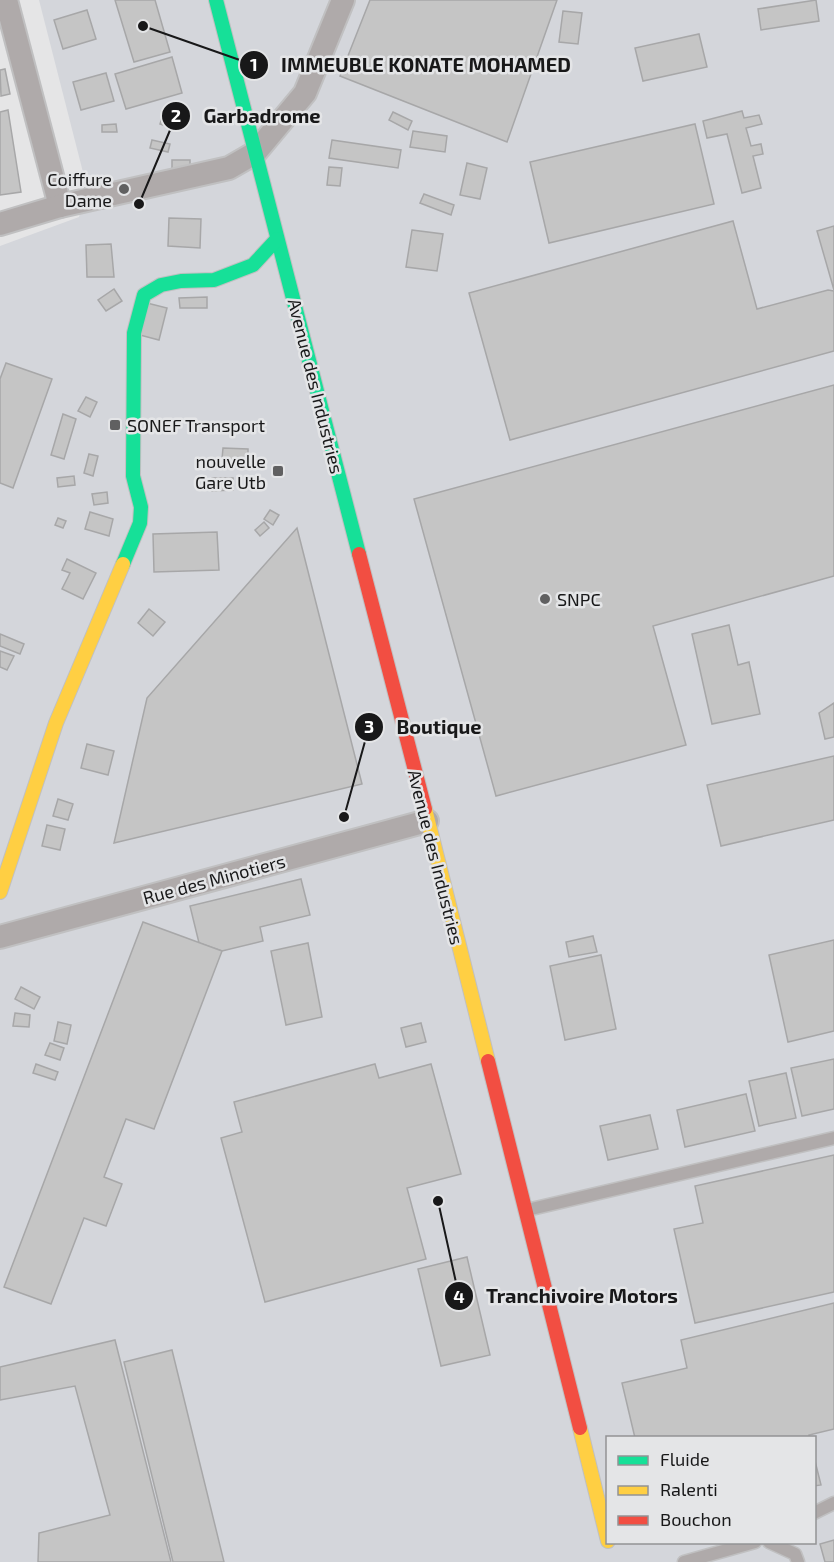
<svg xmlns="http://www.w3.org/2000/svg" width="834" height="1562" font-family="'Exo 2',sans-serif">
	<style>
		.built { fill: #d4d6db; fill-rule: evenodd }
		.building { fill: #c5c5c5; stroke: #a7a7a8; stroke-width: 1.5 }
		.lines { fill: none; stroke-linecap: round; stroke-linejoin: round }
		.lane-casing { stroke: #c0c0c1; stroke-width: 15 }
		.street-casing { stroke: #c0c0c1; stroke-width: 26 }
		.fast-casing { stroke: #c0c0c1; stroke-width: 16 }
		.slow-casing { stroke: #c0c0c1; stroke-width: 16 }
		.jam-casing { stroke: #c0c0c1; stroke-width: 16 }
		.lane { stroke: #afaaaa; stroke-width: 12 }
		.street { stroke: #afaaaa; stroke-width: 22 }
		.fast { stroke: #16e098; stroke-width: 14 }
		.slow { stroke: #ffcf43; stroke-width: 14 }
		.jam { stroke: #f24e42; stroke-width: 14 }
		.poi-dot { fill: #606061; stroke: #e4e5e7; stroke-width: 2 }
		.labels { text-anchor: middle; dominant-baseline: central; stroke-width: 5; stroke-linejoin: round; paint-order: stroke }
		.poi-label { font-size: 18px; fill: #181819; stroke: #e4e5e7; text-anchor: end }
		.street-label { font-size: 18px; fill: #181819; stroke: #e4e5e7 }
		.leader { fill: none; stroke: #181819; stroke-width: 2 }
		.callout-dot { fill: #181819; stroke: #e4e5e7; stroke-width: 2 }
		.mark-label { font-size: 18px; text-anchor: middle; font-weight: bold; fill: #fff }
		.callout-label { font-size: 20px; text-anchor: middle; font-weight: bold; fill: #181819; stroke: #e4e5e7; stroke-width: 5; stroke-linejoin: round; paint-order: stroke }
	</style>
	<rect width="100%" height="100%" fill="#e5e5e6"/>
	<path class="built" d="M39 0H834V1562H0V246L79 217 86 184ZM608 1438H814V1542H608Z"/>
	<g class="building">
		<path d="M115 0H155L170 52 134 62Z"/>
		<path d="M370 0H557L507 142 340 76Z"/>
		<path d="M816 0 819 21 761 30 758 9Z"/>
		<path d="M87 10 96 39 63 49 54 20Z"/>
		<path d="M563 11 582 13 578 44 559 42Z"/>
		<path d="M699 34 707 67 643 81 635 48Z"/>
		<path d="M172 57 182 93 126 109 115 74Z"/>
		<path d="M5 69 10 94 1 96 0 70Z"/>
		<path d="M106 73 114 101 81 110 73 82Z"/>
		<path d="M165 108 181 113 175 129 160 124Z"/>
		<path d="M8 110 21 192 0 195V112Z"/>
		<path d="M742 111 744 118 759 115 762 124 746 128 751 146 761 144 763 154 753 156 761 188 742 193 727 134 707 138 703 121Z"/>
		<path d="M393 112 412 121 408 130 389 120Z"/>
		<path d="M116 124 117 132H102V125Z"/>
		<path d="M695 124 714 204 549 243 530 162Z"/>
		<path d="M413 131 447 136 445 152 410 147Z"/>
		<path d="M152 140 170 144 168 152 150 148Z"/>
		<path d="M332 140 401 150 398 168 329 158Z"/>
		<path d="M172 160H190V172L172 173Z"/>
		<path d="M467 163 487 168 480 199 460 195Z"/>
		<path d="M329 167 342 168 340 186 327 185Z"/>
		<path d="M424 194 454 205 451 215 420 203Z"/>
		<path d="M169 218 201 219 200 248 168 246Z"/>
		<path d="M733 221 757 309 828 290 834 291V351L510 440 469 293Z"/>
		<path d="M834 226V290L817 231Z"/>
		<path d="M412 230 443 234 437 271 406 267Z"/>
		<path d="M111 244 114 277H87L86 245Z"/>
		<path d="M114 289 122 301 106 311 98 300Z"/>
		<path d="M207 297V308H180L179 298Z"/>
		<path d="M143 302 167 308 159 340 136 334Z"/>
		<path d="M6 363 52 379 13 488 0 483V379Z"/>
		<path d="M834 385V576L653 626 686 745 496 796 414 499Z"/>
		<path d="M86 397 97 402 90 417 78 411Z"/>
		<path d="M63 414 76 419 64 459 51 455Z"/>
		<path d="M223 448 248 449V460L222 459Z"/>
		<path d="M89 454 98 456 93 476 84 473Z"/>
		<path d="M74 476 75 485 58 487 57 478Z"/>
		<path d="M212 478H233V490L212 491Z"/>
		<path d="M107 492 108 503 94 505 92 494Z"/>
		<path d="M270 510 279 515 273 525 264 519Z"/>
		<path d="M90 512 113 519 109 536 85 529Z"/>
		<path d="M58 518 66 521 63 528 55 525Z"/>
		<path d="M264 522 269 528 260 536 255 530Z"/>
		<path d="M297 528 362 784 114 843 147 698Z"/>
		<path d="M217 532 219 570 154 572 153 534Z"/>
		<path d="M67 559 96 573 83 599 62 589 70 573 62 570Z"/>
		<path d="M149 609 165 622 153 636 138 623Z"/>
		<path d="M729 625 738 665 749 662 760 714 712 724 692 634Z"/>
		<path d="M0 634 24 644 20 654 0 646Z"/>
		<path d="M0 651 14 656 7 670 0 667Z"/>
		<path d="M834 703V737L825 739 819 713Z"/>
		<path d="M87 744 114 751 108 775 81 768Z"/>
		<path d="M834 756V820L721 846 707 785Z"/>
		<path d="M58 799 73 804 68 820 53 816Z"/>
		<path d="M47 825 65 829 60 850 42 846Z"/>
		<path d="M301 879 310 915 260 927 263 941 222 951 199 943 190 906Z"/>
		<path d="M143 922 222 951 154 1129 126 1119 104 1177 122 1184 106 1226 84 1218 51 1304 4 1287Z"/>
		<path d="M593 936 597 952 569 957 566 942Z"/>
		<path d="M834 940V1031L788 1042 769 955Z"/>
		<path d="M308 943 322 1017 286 1025 271 951Z"/>
		<path d="M601 955 616 1029 565 1040 550 966Z"/>
		<path d="M21 987 40 997 34 1009 15 999Z"/>
		<path d="M15 1013 30 1015 29 1027 13 1026Z"/>
		<path d="M58 1022 71 1025 67 1044 54 1041Z"/>
		<path d="M421 1023 426 1042 406 1047 401 1028Z"/>
		<path d="M50 1043 64 1048 60 1060 45 1055Z"/>
		<path d="M834 1059V1109L802 1116 791 1068Z"/>
		<path d="M36 1064 58 1072 55 1080 33 1073Z"/>
		<path d="M375 1064 379 1078 431 1064 461 1174 407 1188 426 1259 265 1302 221 1138 242 1132 234 1102Z"/>
		<path d="M786 1073 796 1118 759 1126 749 1081Z"/>
		<path d="M746 1094 755 1131 685 1147 677 1110Z"/>
		<path d="M650 1115 658 1149 608 1160 600 1126Z"/>
		<path d="M834 1155V1292L695 1323 674 1229 703 1223 695 1186Z"/>
		<path d="M467 1257 490 1355 441 1366 418 1269Z"/>
		<path d="M834 1303V1429L809 1435 810 1438H635L622 1383 687 1368 681 1340Z"/>
		<path d="M115 1340 171 1562H38L39 1533 110 1515 75 1386 0 1400V1367Z"/>
		<path d="M172 1350 224 1562H173L124 1362Z"/>
		<path d="M814 1457 821 1485 814 1486Z"/>
		<path d="M834 1540V1562H825L820 1544Z"/>
	</g>
	<g class="lines">
		<defs>
			<g id="lane">
				<path d="M527 1210 834 1138"/>
				<path d="M814 1513 834 1503"/>
				<path d="M769 1542 795 1554 798 1562"/>
				<path d="M684 1562 755 1542"/>
			</g>
			<g id="street">
				<path d="M6 0 60 206"/>
				<path d="M0 224 60 206 229 168 255 153 305 93 343 0"/>
				<path d="M0 937 427 821"/>
			</g>
			<g id="fast">
				<path d="M216 0 359 554"/>
				<path d="M123 564 140 523 141 507 133 476 134 333 144 295 161 285 181 281 214 280 253 265 277 239"/>
			</g>
			<g id="slow">
				<path d="M425 809 488 1061"/>
				<path d="M0 892 56 723 123 564"/>
				<path d="M580 1428 608 1541"/>
			</g>
			<g id="jam">
				<path d="M359 554 425 809"/>
				<path d="M488 1061 580 1428"/>
			</g>
		</defs>
		<use href="#lane" class="lane-casing"/>
		<use href="#street" class="street-casing"/>
		<use href="#fast" class="fast-casing"/>
		<use href="#slow" class="slow-casing"/>
		<use href="#jam" class="jam-casing"/>
		<use href="#lane" class="lane"/>
		<use href="#street" class="street"/>
		<use href="#fast" class="fast"/>
		<use href="#slow" class="slow"/>
		<use href="#jam" class="jam"/>
	</g>
	<g class="poi-dot">
		<circle cx="124" cy="189" r="6"/>
		<rect x="109" y="419" width="12" height="12" rx="3"/>
		<rect x="272" y="465" width="12" height="12" rx="3"/>
		<circle cx="545" cy="599" r="6"/>
	</g>
	<g class="labels">
		<g class="poi-label">
			<text x="112" y="179">Coiffure<tspan x="112" dy="21">Dame</tspan></text>
			<text x="127" y="425" text-anchor="start">SONEF Transport</text>
			<text x="266" y="461">nouvelle<tspan x="266" dy="21">Gare Utb</tspan></text>
			<text x="557" y="599" text-anchor="start">SNPC</text>
		</g>
		<g class="street-label">
			<text transform="translate(316 386) rotate(76)">Avenue des Industries</text>
			<text transform="translate(436 857) rotate(76)">Avenue des Industries</text>
			<text transform="translate(214 879) rotate(-15)">Rue des Minotiers</text>
		</g>
	</g>
	<path class="leader" d="M143 26L254 65M139 204L176 116M344 817L369 727M438 1201L459 1296"/>
	<g class="callout-dot">
		<circle cx="143" cy="26" r="6"/>
		<circle cx="139" cy="204" r="6"/>
		<circle cx="344" cy="817" r="6"/>
		<circle cx="438" cy="1201" r="6"/>
		<circle cx="254" cy="65" r="15"/>
		<circle cx="176" cy="116" r="15"/>
		<circle cx="369" cy="727" r="15"/>
		<circle cx="459" cy="1296" r="15"/>
	</g>
	<g class="mark-label">
		<text x="254" y="71">1</text>
		<text x="176" y="122">2</text>
		<text x="369" y="733">3</text>
		<text x="459" y="1303">4</text>
	</g>
	<g class="callout-label">
		<text x="426" y="72">IMMEUBLE KONATE MOHAMED</text>
		<text x="262" y="123">Garbadrome</text>
		<text x="439" y="734">Boutique</text>
		<text x="582" y="1303">Tranchivoire Motors</text>
	</g>
	<rect x="606" y="1436" width="210" height="108" fill="#e4e5e7" stroke="#929395" stroke-width="1.5"/>
	<rect x="618" y="1456" width="30" height="9" fill="#16e098" stroke="#929395" stroke-width="1.5"/>
	<text x="660" y="1466" font-size="18" fill="#181819">Fluide</text>
	<rect x="618" y="1486" width="30" height="9" fill="#ffcf43" stroke="#929395" stroke-width="1.5"/>
	<text x="660" y="1496" font-size="18" fill="#181819">Ralenti</text>
	<rect x="618" y="1516" width="30" height="9" fill="#f24e42" stroke="#929395" stroke-width="1.5"/>
	<text x="660" y="1526" font-size="18" fill="#181819">Bouchon</text>
</svg>
